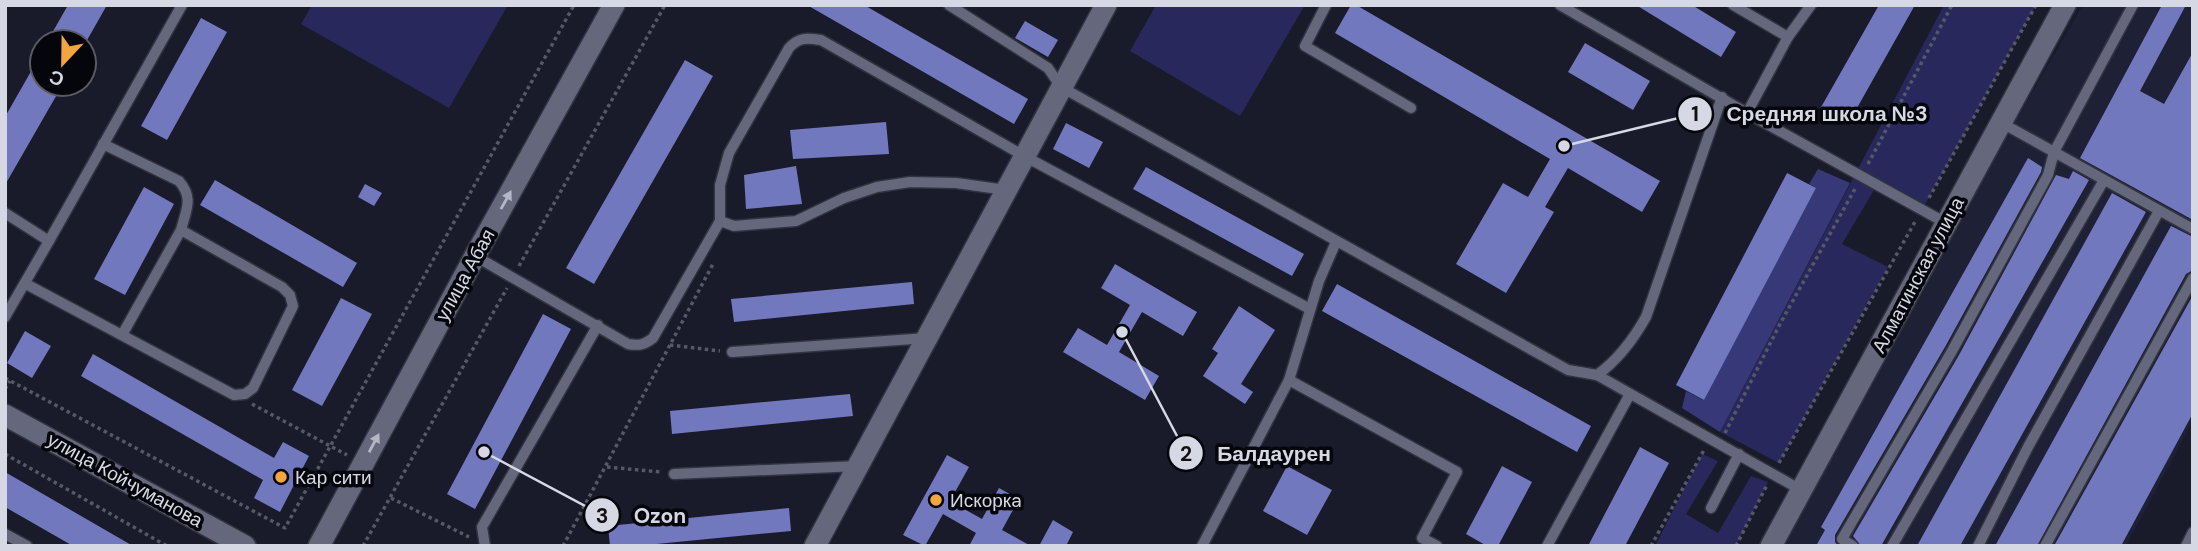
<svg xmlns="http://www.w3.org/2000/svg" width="2198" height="551" font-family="'DM Sans',sans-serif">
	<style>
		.built { fill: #1e2036 }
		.green { fill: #28285d }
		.forest { fill: #373877 }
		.building { fill: #7278bd }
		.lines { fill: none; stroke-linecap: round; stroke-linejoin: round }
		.service-casing { stroke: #333340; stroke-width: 13 }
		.minor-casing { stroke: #333340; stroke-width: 24 }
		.tertiary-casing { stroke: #333340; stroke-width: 24 }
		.path { stroke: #565866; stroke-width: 3.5; stroke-dasharray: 3.5 3.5; stroke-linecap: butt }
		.service { stroke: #65687c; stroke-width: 10 }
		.minor { stroke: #65687c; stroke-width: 21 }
		.tertiary { stroke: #65687c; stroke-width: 21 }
		.oneway { fill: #b4b6c4 }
		.poi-dot { fill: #f2a541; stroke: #05060c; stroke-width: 2.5 }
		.labels { text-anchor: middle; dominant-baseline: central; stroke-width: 7; stroke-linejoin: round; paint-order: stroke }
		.street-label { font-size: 19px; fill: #d6d8e3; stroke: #05060c }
		.poi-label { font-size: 19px; fill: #d6d8e3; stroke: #05060c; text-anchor: start }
		.leader { fill: none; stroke: #d6d8e3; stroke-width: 2.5 }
		.callout-dot { fill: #d6d8e3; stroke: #05060c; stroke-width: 2.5 }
		.mark-label { font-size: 21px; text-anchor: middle; font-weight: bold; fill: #111 }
		.callout-label { font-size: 21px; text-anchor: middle; font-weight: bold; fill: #d6d8e3; stroke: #05060c; stroke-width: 7; stroke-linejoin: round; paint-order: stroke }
	</style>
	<rect width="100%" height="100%" fill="#191a2a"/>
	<path class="built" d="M2083 5H2193V421L2126 546H1781L1801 490Z"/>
	<g class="green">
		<path d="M312 5H508L449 108 301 24Z"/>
		<path d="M1156 5H1305L1240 116 1130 51Z"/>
		<path d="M1944 5H2036L1922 210 1877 185 1842 244 1888 267 1779 463 1720 432Z"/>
		<path d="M1702 454 1718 461 1686 514 1718 533 1751 476 1768 482 1736 546H1655Z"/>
	</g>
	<path class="forest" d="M1818 169 1850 183 1720 432 1682 408 1686 391 1703 400 1816 188 1809 184Z"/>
	<g class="building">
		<path d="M68 5H107L86 42H47Z"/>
		<path d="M807 5H864L1028 99 1014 124Z"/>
		<path d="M1351 5H1356L1660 181 1642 212 1568 168 1545 207 1554 212 1506 293 1456 264 1503 183 1528 197 1550 159 1335 33Z"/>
		<path d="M1636 5H1692L1736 32 1721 57Z"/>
		<path d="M1879 5H1915L1848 124 1820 109Z"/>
		<path d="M2162 5H2186L2140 91 2164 104 2193 52V220L2080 158Z"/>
		<path d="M201 18 227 32 167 140 141 126Z"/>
		<path d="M1025 21 1058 40 1048 57 1015 38Z"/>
		<path d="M1585 43 1650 81 1633 110 1568 72Z"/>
		<path d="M42 52V84H63L5 185V117Z"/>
		<path d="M685 60 713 76 594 284 566 268Z"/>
		<path d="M886 122 889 154 793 159 790 130Z"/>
		<path d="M1066 123 1103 142 1089 168 1053 149Z"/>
		<path d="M2028 158 2042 167 2041 172 1945 347 1835 535V542L1838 546H1816L1825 530 1821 527Z"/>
		<path d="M796 166 802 204 746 209 744 175Z"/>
		<path d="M1146 167 1304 254 1292 276 1133 189Z"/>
		<path d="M2073 171 2089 180 1881 546H1861L1853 536 1959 355 2056 175 2069 179Z"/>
		<path d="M1787 173 1816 188 1704 400 1676 385Z"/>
		<path d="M215 180 357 263 343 287 200 205Z"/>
		<path d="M365 184 382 193 374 206 358 197Z"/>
		<path d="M144 187 174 204 125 295 94 279Z"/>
		<path d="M2112 193 2146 212 1960 546H1917Z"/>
		<path d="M2171 226 2193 237V270L2186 274 2037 546H1995Z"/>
		<path d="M1115 264 1197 312 1183 336 1142 312 1119 352 1159 376 1145 400 1063 352 1078 328 1107 345 1130 305 1101 288Z"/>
		<path d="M912 282 914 304 734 322 731 299Z"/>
		<path d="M1337 284 1591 426 1577 452 1322 311Z"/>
		<path d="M2193 295V413L2121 546H2054Z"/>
		<path d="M341 298 372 314 322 406 292 390Z"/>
		<path d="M1239 306 1275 330 1241 384 1253 392 1245 404 1203 376 1218 353 1212 349Z"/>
		<path d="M543 314 571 329 475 509 447 494Z"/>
		<path d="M25 331 51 346 32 378 7 363Z"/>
		<path d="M93 354 274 458 283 442 309 456 280 512 254 498 263 480 81 376Z"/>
		<path d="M850 394 853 416 672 434 670 411Z"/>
		<path d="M1640 447 1669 463 1625 546H1588Z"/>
		<path d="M947 455 969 467 950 501 982 519 999 488 1019 499 1002 530 1031 546H969L976 533 943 514 925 546 903 535Z"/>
		<path d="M1287 466 1332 490 1307 535 1263 511Z"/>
		<path d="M1502 466 1532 482 1498 546H1487L1466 534Z"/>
		<path d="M5 472 133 546H73L5 507Z"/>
		<path d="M789 508 791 531 636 546H610L608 526Z"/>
		<path d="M1053 520 1073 532 1066 546H1039Z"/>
	</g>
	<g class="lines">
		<defs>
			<g id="service">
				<path d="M949 5 1048 68 1061 87 1568 370 1597 375C1618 360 1633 340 1646 317L1722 97"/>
				<path d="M1326 5 1305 46 1411 108"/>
				<path d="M1560 5 1747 113 1946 223"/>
				<path d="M1733 5 1788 37"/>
				<path d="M1747 113 1788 37 1811 5"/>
				<path d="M2000 122 2193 229"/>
				<path d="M103 144 179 181C194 198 186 210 181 230"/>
				<path d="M5 213 49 241 5 317"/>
				<path d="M720 221 734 226 796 221 844 198 877 187 910 182 956 183 1006 190"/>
				<path d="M49 241 182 5"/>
				<path d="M475 256 628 344C639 346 644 345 653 338L720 221V185L729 153 789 48C799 37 807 38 821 40L1024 156 1310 309"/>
				<path d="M26 284 234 395 245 394 253 388 293 306 290 295 282 287 181 230 122 335"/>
				<path d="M732 352 927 338"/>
				<path d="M1597 375 1801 490"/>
				<path d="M1289 380 1457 472 1422 538 1437 546"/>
				<path d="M674 474 859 466"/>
				<path d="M1711 508 1739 454"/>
				<path d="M5 534 27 546"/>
				<path d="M485 546 482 527 598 325"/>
				<path d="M1202 546 1289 380 1319 281 1336 242"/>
				<path d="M1547 546 1630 394"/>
				<path d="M1853 546 1842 539 1952 351 2048 175 2054 152 2133 5"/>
				<path d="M1892 546 2104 180"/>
				<path d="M1978 546 2028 447 2159 211"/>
				<path d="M2045 546 2193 278"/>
				<path d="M2186 546 2193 532"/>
			</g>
			<path id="minor" d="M815 546 1106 5"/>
			<g id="tertiary">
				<path d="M5 415 245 546"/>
				<path d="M319 546 475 256 614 5"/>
				<path d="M1771 546 2065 5"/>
			</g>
		</defs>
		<use href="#service" class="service-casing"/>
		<use href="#minor" class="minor-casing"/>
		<use href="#tertiary" class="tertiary-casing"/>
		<g class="path">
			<path d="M1868 164 1952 5"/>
			<path d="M1929 198 2036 5"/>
			<path d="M519 266 665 5"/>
			<path d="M670 345 720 351"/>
			<path d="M5 378 285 528 574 5"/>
			<path d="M5 389 10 381"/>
			<path d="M252 404 347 455"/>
			<path d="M1725 433 1780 324 1856 187"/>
			<path d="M5 454 167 546"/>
			<path d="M1779 463 1916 220"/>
			<path d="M607 467 661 472"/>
			<path d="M391 498 469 537"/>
			<path d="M363 546 507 288"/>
			<path d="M563 546 713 264"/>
			<path d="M1651 546 1704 450"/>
			<path d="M1736 546 1767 485"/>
		</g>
		<use href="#service" class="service"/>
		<use href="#minor" class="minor"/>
		<use href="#tertiary" class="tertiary"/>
	</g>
	<defs><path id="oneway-solid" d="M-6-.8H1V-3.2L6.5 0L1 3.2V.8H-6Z" transform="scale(1.75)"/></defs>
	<g class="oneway">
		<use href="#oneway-solid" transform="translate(506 200) rotate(-61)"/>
		<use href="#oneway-solid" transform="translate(374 443) rotate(-62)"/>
	</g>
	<g class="poi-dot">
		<circle cx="281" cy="477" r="7"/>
		<circle cx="936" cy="500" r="7"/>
	</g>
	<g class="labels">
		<g class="street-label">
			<text transform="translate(465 275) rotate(-61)">улица Абая</text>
			<text transform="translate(1918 275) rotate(-62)">Алматинская улица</text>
			<text transform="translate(125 480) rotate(29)">улица Койчуманова</text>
		</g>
		<g class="poi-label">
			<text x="295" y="477">Кар сити</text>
			<text x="950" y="500">Искоркa</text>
		</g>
	</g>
	<path class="leader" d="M1564 146L1695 114M1122 332L1186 453M484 452L602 515"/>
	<g class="callout-dot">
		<circle cx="1564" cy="146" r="7"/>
		<circle cx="1122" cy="332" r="7"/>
		<circle cx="484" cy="452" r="7"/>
		<circle cx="1695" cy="114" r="18"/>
		<circle cx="1186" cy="453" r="18"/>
		<circle cx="602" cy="515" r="18"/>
	</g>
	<g class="mark-label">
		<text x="1695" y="121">1</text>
		<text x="1186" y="461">2</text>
		<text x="602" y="523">3</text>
	</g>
	<g class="callout-label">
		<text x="1827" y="121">Средняя школа №3</text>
		<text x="1274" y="461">Балдаурен</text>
		<text x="660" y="523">Ozon</text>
	</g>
	<rect width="2198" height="551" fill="none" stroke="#d6d8e3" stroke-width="14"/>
	<g transform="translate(63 63) rotate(202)"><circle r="33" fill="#05060c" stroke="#595a62" stroke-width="2"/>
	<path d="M0-5L12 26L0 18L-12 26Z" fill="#f2a541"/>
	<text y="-10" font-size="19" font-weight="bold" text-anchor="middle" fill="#d6d8e3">С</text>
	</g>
</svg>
